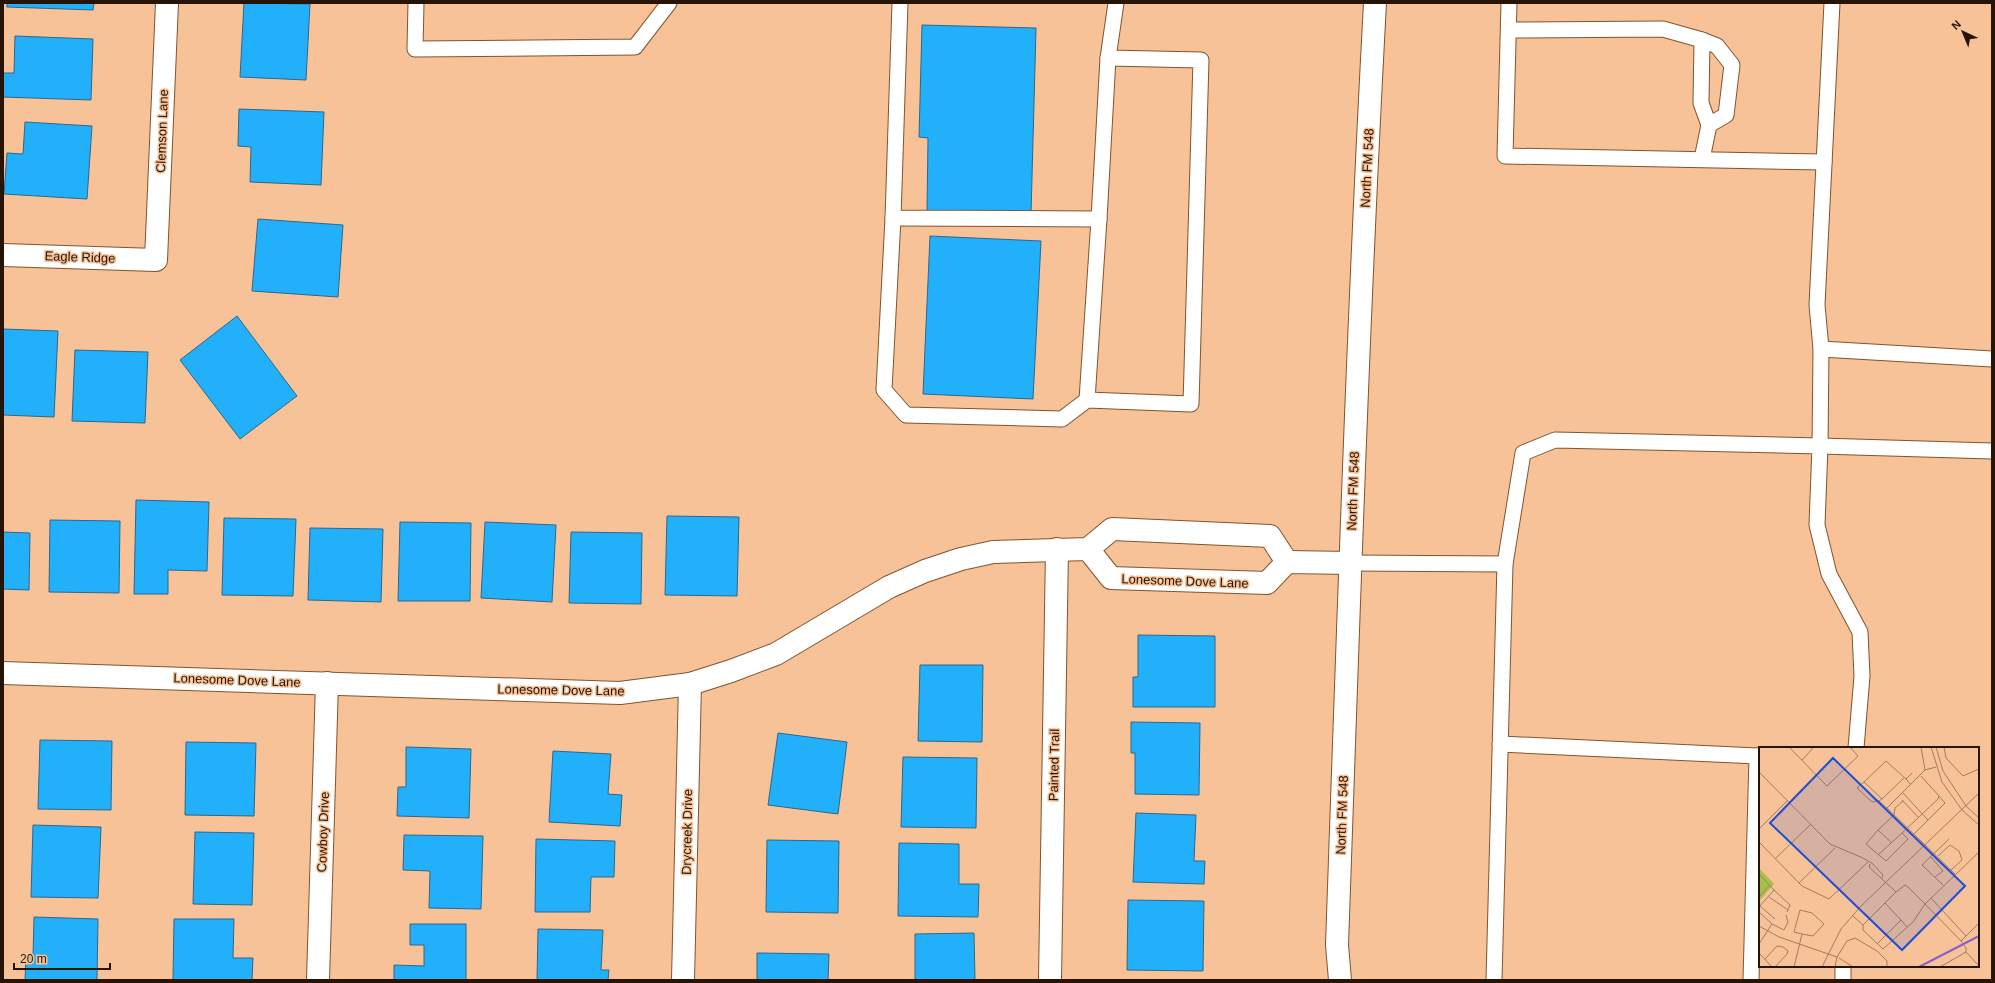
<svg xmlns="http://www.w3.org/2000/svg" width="1995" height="983" font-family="Arial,sans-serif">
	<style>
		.building { fill: #22b0fb; stroke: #2f678a }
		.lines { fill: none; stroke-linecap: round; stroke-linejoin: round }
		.service-casing { stroke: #82542d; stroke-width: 17 }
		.minor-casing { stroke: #82542d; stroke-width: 24 }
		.secondary-casing { stroke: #82542d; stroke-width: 24 }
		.service { stroke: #fff; stroke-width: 15 }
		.minor { stroke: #fff; stroke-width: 22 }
		.secondary { stroke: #fff; stroke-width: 22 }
		.labels { text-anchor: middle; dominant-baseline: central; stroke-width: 3; stroke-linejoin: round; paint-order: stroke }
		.street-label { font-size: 13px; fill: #271405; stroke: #f7c298 }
		.inset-river { fill: none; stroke: #8860c7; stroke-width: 2 }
		.inset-road { fill: none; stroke: #a47c5d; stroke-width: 1 }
		.view { fill: #1d4ed8; fill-opacity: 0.15; stroke: #1d4ed8; stroke-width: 2 }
		.inset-edge { fill: none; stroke: #271405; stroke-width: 2 }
	</style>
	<rect width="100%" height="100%" fill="#f7c298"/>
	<g class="building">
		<path d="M7 3H94L93 10 7 7Z"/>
		<path d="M244 3 310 4 306 80 240 77Z"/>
		<path d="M922 25 1036 28 1031 214 927 212 928 138 919 137Z"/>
		<path d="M15 36 93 39 91 100 3 97V73H14Z"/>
		<path d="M239 109 324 112 321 185 250 182 251 147 238 146Z"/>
		<path d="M25 122 92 126 87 199 4 194 7 153 23 154Z"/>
		<path d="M258 219 343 225 338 297 252 291Z"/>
		<path d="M930 236 1041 241 1033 399 923 394Z"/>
		<path d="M237 316 297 396 240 439 180 360Z"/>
		<path d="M3 329 58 331 54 417 3 415Z"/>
		<path d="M75 350 148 352 145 423 72 421Z"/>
		<path d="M136 500 209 502 207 571 168 570V594H134Z"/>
		<path d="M667 516 739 517 737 596 665 595Z"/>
		<path d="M224 518 296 519 293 596 222 595Z"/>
		<path d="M50 520 120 521 119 593 49 592Z"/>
		<path d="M400 522 471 523 470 601H398Z"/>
		<path d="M485 522 556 525 552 602 481 598Z"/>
		<path d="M310 528 383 529 381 602 308 600Z"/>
		<path d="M3 532 30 533 29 590 3 589Z"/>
		<path d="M571 532 642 533 641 604 569 603Z"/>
		<path d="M1138 635 1215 636V707H1133V677H1138Z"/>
		<path d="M920 665H983L982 742 918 741Z"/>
		<path d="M1131 722 1200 723 1199 795 1135 794V753H1131Z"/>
		<path d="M778 733 847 742 838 814 768 805Z"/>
		<path d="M40 740 112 741 111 810 38 809Z"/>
		<path d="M186 742 256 743 254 816 185 815Z"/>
		<path d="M406 747 471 749 469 818 397 816 398 787H406Z"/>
		<path d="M553 751 611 754 608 794 622 795 620 826 549 822Z"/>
		<path d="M903 757 977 758 976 828 901 827Z"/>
		<path d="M1136 813 1196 815 1194 861H1205L1204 884 1133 882Z"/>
		<path d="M33 825 101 827 98 898 31 897Z"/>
		<path d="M195 832 254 833 252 905 193 904Z"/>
		<path d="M404 835 483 836 481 909 429 908 430 871 403 870Z"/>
		<path d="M536 839 615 841 614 877H591L590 912H535Z"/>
		<path d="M767 840 839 841 838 913 766 912Z"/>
		<path d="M899 843 959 844V884H979L978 917 898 916Z"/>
		<path d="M1128 900 1204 901 1203 971 1127 970Z"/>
		<path d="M34 917 98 919 97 980H25L26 957H33Z"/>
		<path d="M174 919H234L233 958H253L252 980H173Z"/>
		<path d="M410 924H466V980H394V965L424 966V945H410Z"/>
		<path d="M538 929 603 930 601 970H609L608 980H537Z"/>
		<path d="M974 933 975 980H915V934Z"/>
		<path d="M757 953 829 954 828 980H757Z"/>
	</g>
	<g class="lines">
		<defs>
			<g id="service">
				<path d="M416 3 415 49 635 47 669 3"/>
				<path d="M900 3 893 218 1099 219"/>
				<path d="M1509 3 1505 156 1824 162"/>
				<path d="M1832 3 1817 305 1821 349 1820 446 1992 451"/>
				<path d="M1509 30 1663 29 1702 40 1717 46 1732 65 1726 115 1709 125 1702 159"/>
				<path d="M1702 40 1701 103 1709 125"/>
				<path d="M893 218 884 390 906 415 1062 419 1087 400 1191 404 1201 60 1108 58 1116 3"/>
				<path d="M1821 349 1992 359"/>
				<path d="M1087 400 1099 219 1108 58"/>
				<path d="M1350 563 1505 564 1494 980"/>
				<path d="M1505 564 1523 453 1555 440 1820 446 1817 525 1829 574 1860 632 1862 676 1856 748"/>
				<path d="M1500 744 1757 756"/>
				<path d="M1751 980 1757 756H1760"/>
				<path d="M1843 980V966"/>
			</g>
			<g id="minor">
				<path d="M3 255 156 260 167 3"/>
				<path d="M1088 549 1111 578 1267 583 1287 562 1350 563"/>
				<path d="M3 673 620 693 690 684 731 671 776 654 889 587 925 571 961 559 993 552 1088 549 1112 529 1270 536 1287 562"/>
				<path d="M318 980 327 683"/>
				<path d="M683 980 690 684"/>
				<path d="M1050 980 1057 549"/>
			</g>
			<path id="secondary" d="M1340 980 1337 945C1348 631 1358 317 1375 3"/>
		</defs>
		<use href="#service" class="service-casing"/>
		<use href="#minor" class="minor-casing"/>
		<use href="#secondary" class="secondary-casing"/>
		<use href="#service" class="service"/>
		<use href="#minor" class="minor"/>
		<use href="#secondary" class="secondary"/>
	</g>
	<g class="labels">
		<g class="street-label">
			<text transform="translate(162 131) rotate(-88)">Clemson Lane</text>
			<text transform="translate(1367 168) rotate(-87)">North FM 548</text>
			<text transform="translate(80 257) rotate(2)">Eagle Ridge</text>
			<text transform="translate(1353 491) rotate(-88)">North FM 548</text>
			<text transform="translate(1185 581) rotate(2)">Lonesome Dove Lane</text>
			<text transform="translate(237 680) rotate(2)">Lonesome Dove Lane</text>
			<text transform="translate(561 690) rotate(1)">Lonesome Dove Lane</text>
			<text transform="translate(1054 765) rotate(-89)">Painted Trail</text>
			<text transform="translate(1342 815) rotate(-88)">North FM 548</text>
			<text transform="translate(323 832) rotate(-88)">Cowboy Drive</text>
			<text transform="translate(687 832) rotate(-89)">Drycreek Drive</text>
		</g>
	</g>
	<g transform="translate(1759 747)">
		<rect width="220" height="220" fill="#f7c298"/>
		<path d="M0 121 15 137 0 154Z" fill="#a8bf4b"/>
		<path class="inset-river" d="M160 220 220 189"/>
		<path class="inset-road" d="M30 0 68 39 99 9 91 0M162 0 166 23 177 20M172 0 183 35 203 63M177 0 184 24 207 59M185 0 187 11 204 29 220 22M43 13 55 0M166 23 128 61 196 127M0 25 71 97 104 111 114 117 124 128 123 131M105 35 127 14 147 32M152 38 147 32 153 26M144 46 169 73 186 56 180 49M123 52 145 31M143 53 160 71M120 54 113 55 98 41 105 35 123 52 120 54 128 61M207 59 220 71M203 63 220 78M0 82 29 53M119 83 107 97 127 114 149 92 143 86 179 52 180 49 162 29M155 87 169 73M0 95 43 139 70 152 109 115M133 96 119 83 135 68 136 61 144 54M220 105 166 157 202 194 220 176M120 107 143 86M179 109 191 98 200 104 203 113 192 123M172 110 184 124 176 130M16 112 52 77M0 127 15 143M40 136 76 101M184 138 163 118 190 92M0 150 10 139M10 150 29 163M172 151 207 189M126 156 142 173M1 159 16 172M0 160 15 143 31 158 28 165M0 165 13 177 0 197M94 169 104 178 137 145 110 120 111 117M13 177 25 183 29 175 27 168M104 178V183L124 202 154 175 166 157 149 140 146 138 137 145M0 179 20 190 78 210 76 220M202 194 207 201V205L220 219M118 197 142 173 148 180M0 206 13 220M78 210 88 194 96 191 118 204 128 214V220M80 211 94 220M6 212 18 199 24 200 29 204 28 207 16 220M35 220 43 187 35 185 41 163 53 166 65 177 54 189 43 187M63 220 82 182 102 159 220 46M181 220 207 205"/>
		<path class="view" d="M74 11 206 139 143 203 11 76Z"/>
		<rect width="220" height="220" class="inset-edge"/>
	</g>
	<rect width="1995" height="983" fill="none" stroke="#271405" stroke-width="8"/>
	<g transform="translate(1963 32) rotate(316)" stroke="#f7c298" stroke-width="3" paint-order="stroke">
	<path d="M0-3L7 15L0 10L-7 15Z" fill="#271405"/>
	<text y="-6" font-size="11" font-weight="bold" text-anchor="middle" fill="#271405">N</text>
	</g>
	<path d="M14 963v6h96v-6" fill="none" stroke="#271405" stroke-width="2"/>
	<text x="20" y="963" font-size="12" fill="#271405" stroke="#f7c298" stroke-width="3" paint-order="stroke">20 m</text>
</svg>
